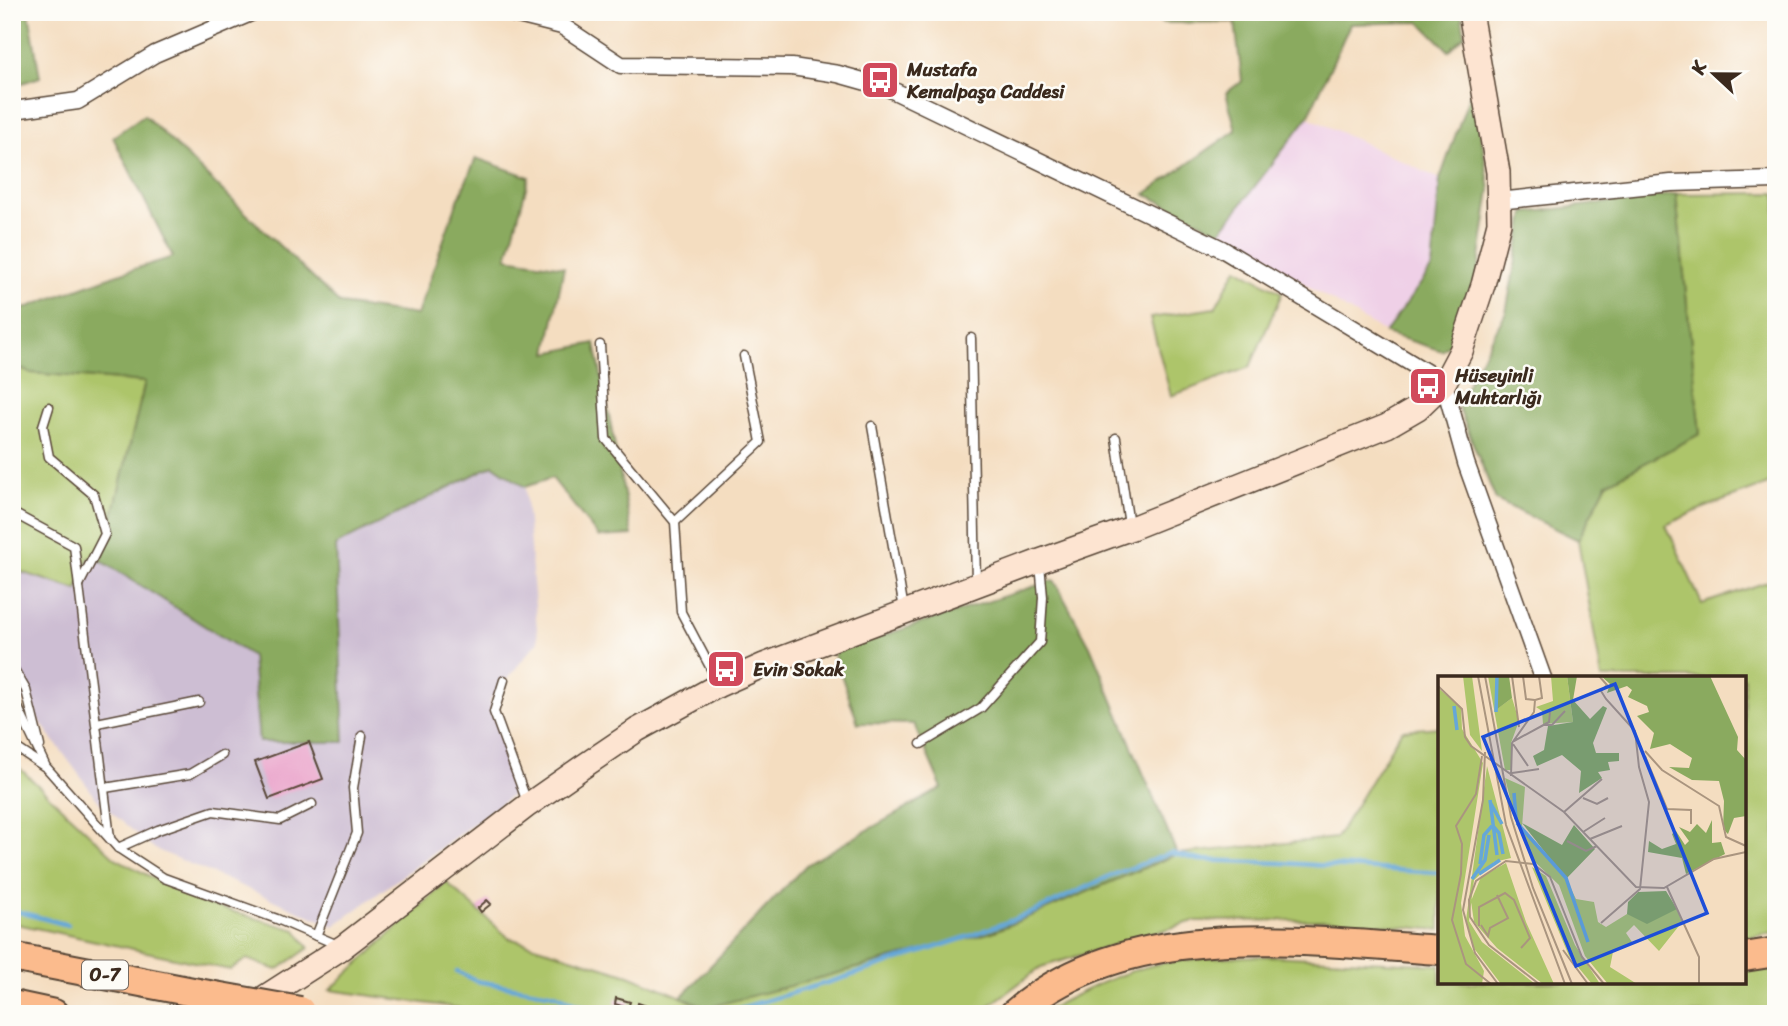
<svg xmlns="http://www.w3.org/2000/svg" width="1788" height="1026" font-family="Sriracha,sans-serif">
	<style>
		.built { fill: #efd0e7 }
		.industrial { fill: #cdbed3 }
		.green { fill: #adc56b; stroke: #747844; stroke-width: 2 }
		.forest { fill: #8aaa5f; stroke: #626a3e; stroke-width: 2 }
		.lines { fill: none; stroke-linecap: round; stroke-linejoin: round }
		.stream { stroke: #65a7d9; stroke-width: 4.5 }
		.building { fill: #eba8cd }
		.lane-casing { stroke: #574536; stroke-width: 11 }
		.street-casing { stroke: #574536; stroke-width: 19 }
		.secondary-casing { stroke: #574536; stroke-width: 26 }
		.highway-casing { stroke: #574536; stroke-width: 32 }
		.lane { stroke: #fff; stroke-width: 8 }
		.street { stroke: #fff; stroke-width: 16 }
		.secondary { stroke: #fde4d1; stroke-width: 23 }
		.highway { stroke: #fbbb8d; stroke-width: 28 }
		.highway-bridge-casing { stroke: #574536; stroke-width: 32; stroke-linecap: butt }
		.highway-bridge { stroke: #fbbb8d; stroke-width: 28 }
		.labels { text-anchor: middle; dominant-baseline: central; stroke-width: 5; stroke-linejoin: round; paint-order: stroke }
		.shield { fill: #fdfcf7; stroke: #75695f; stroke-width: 2 }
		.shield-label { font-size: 18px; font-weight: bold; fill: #3b2a1e }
		.poi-label { font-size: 19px; font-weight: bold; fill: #3b2a1e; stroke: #fdfcf7; text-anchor: start }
		.inset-river { fill: none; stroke: #65a7d9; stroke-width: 3.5 }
		.inset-road { fill: none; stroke: #aa957f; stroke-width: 2 }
		.view { fill: #1d4ed8; fill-opacity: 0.15; stroke: #1d4ed8; stroke-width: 3.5 }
		.inset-edge { fill: none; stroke: #3b2a1e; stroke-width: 3.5 }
	</style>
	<rect width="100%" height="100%" fill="#fdfcf7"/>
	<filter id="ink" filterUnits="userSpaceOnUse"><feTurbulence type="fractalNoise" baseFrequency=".0143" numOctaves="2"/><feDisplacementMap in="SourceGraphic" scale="14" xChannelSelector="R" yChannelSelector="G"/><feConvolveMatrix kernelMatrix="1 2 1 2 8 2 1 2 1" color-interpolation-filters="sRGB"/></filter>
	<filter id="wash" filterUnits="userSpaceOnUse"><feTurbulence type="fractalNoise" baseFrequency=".00686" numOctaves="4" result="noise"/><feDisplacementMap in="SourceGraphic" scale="28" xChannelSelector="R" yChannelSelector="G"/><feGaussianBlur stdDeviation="1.57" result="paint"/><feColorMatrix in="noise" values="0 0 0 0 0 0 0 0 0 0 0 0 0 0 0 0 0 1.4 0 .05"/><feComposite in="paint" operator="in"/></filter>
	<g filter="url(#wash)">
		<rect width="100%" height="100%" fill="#f4ddc0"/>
		<path class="built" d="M1308 117 1440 179 1432 268 1385 333 1220 232Z"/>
		<path class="industrial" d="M494 465 525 487 538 641 490 700 519 790 334 926 155 849 100 803 12 684V569L77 590 89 557 102 561 252 656 259 742 344 741 336 546Z"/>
		<g class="green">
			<path d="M1776 193V481L1701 509 1666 525 1702 604 1776 579V932L1744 938V678H1602L1578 540 1607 483 1700 433 1676 194Z"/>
			<path d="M1237 268 1282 293 1250 367 1171 396 1150 318 1215 308Z"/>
			<path d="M12 366 31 373 145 382 102 561 89 558 77 590 12 569Z"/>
			<path d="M1440 727V930L1327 920 1194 921 1041 967 978 1014H503L330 990 446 882 509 938 629 975 706 1007 992 932 1177 854 1336 838 1402 730Z"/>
			<path d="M12 761 115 858 196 901 296 930 309 948 277 970 247 959 230 970 12 923Z"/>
			<path d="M1271 956 1440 965V982H1744V971L1776 967V1014H1039C1077 994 1116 973 1158 964 1195 957 1233 957 1271 956Z"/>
		</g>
		<g class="forest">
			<path d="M12 12H29L40 77 13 86Z"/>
			<path d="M1158 12H1461L1465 35 1449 51 1420 22 1350 24 1308 117 1220 232 1145 194 1236 130 1226 93 1242 81 1235 22 1161 23Z"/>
			<path d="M1473 85 1490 190 1470 326 1442 351 1385 333 1432 268 1440 179Z"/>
			<path d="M144 115 340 304 417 315 456 205 476 158 529 177 507 258 564 267 547 353 595 343 632 535 599 537 552 478 525 487 493 465 336 545 344 742H259L252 656 102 561 145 382 31 373 12 366V313L115 275 173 257 113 137Z"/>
			<path d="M1676 194 1700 434 1607 483 1578 540 1496 500 1457 404 1506 312 1525 213Z"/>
			<path d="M1054 580 1090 646 1177 854 992 932 706 1008 681 997 806 865 942 788 914 724 858 723 833 652Z"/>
		</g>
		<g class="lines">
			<g class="stream">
				<path d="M12 910 68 925"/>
				<path d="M457 971 476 981 555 994 601 1014"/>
				<path d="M720 1014 843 978 967 937 1036 911 1110 876 1171 853 1199 860 1284 863 1440 873"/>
			</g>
		</g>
		<g id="blocks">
			<g class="building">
				<path d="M309 742 323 779 269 799 255 762Z"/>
				<path d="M487 900 491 904 481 912 478 908Z"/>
				<path d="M616 998 630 1002 628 1008 615 1004Z"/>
				<path d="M638 1003 649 1007 648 1012 637 1009Z"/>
			</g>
		</g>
	</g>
	<g filter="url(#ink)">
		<use href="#blocks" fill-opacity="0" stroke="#574536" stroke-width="2"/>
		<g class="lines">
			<defs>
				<g id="lane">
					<path d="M971 338 976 583"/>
					<path d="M600 345 606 439 675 522 681 612 718 682"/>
					<path d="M49 407 43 426 49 457 94 495 105 534 79 585"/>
					<path d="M872 426 904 609"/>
					<path d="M1116 438 1129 525"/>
					<path d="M13 513 74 546 110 838"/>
					<path d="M675 522 761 442 744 356"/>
					<path d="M12 666 26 690 40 746"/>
					<path d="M504 680 494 712 527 802"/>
					<path d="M12 695 46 767 118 848 164 878 277 919 340 946"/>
					<path d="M97 723 199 702"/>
					<path d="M921 744 981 708 1040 642 1043 597 1040 564"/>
					<path d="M12 745 45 767"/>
					<path d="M105 788 190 774 222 755"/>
					<path d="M118 848 158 830 213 811 280 820 312 804"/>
					<path d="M316 936 357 833 353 788 362 736"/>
				</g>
				<g id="street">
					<path d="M506 12 562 26 621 65 792 67 838 74 888 88 1222 249 1444 383 1466 463 1543 678"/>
					<path d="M12 108 14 110 78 101 155 54 253 12"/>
					<path d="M1498 201 1671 183 1776 180"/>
				</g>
				<path id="secondary" d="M248 1008 343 947 528 805 581 768 637 730 719 685 764 665 1040 561 1129 529 1387 426 1418 408 1444 383 1461 351 1483 285 1499 223 1498 172 1470 12"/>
				<g id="highway">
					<path d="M12 957 198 993"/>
					<path d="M1744 957 1776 952"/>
					<path d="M12 1005 54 1014"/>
					<path d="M1014 1014C1128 915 1301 941 1440 950"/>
				</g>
			</defs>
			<use href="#lane" class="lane-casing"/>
			<use href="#street" class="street-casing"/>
			<use href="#secondary" class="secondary-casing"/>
			<use href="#highway" class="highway-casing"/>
			<use href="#lane" class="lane"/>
			<use href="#street" class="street"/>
			<use href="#secondary" class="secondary"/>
			<use href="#highway" class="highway"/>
			<defs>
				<path id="highway-bridge" d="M198 993 300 1011"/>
			</defs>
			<use href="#highway-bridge" class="highway-bridge-casing"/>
			<use href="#highway-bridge" class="highway-bridge"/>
		</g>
	</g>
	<defs>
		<symbol id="bus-square" viewBox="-11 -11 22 22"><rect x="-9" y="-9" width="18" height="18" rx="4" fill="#d1495b" stroke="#fdfcf7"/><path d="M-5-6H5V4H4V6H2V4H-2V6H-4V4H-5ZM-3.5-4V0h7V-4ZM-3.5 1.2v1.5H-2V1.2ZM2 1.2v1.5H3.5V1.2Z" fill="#fff"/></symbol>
	</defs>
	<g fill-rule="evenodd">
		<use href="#bus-square" x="858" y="58" width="44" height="44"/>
		<use href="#bus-square" x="1406" y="364" width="44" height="44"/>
		<use href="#bus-square" x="704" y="647" width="44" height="44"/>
	</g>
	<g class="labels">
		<rect class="shield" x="82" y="960.5" width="46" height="29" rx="5"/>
		<g class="shield-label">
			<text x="105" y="975">O-7</text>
		</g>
		<g class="poi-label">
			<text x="907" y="69">Mustafa<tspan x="907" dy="22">Kemalpaşa Caddesi</tspan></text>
			<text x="1455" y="375">Hüseyinli<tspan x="1455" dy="22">Muhtarlığı</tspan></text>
			<text x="753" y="669">Evin Sokak</text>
		</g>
	</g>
	<g transform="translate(1438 676)">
		<rect width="308" height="308" fill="#f4ddc0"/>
		<path d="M25 0H34L44 75 32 59ZM50 0H58L59 33 74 22 81 45 73 67V94H67ZM113 0H129L135 46 105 48 104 35 98 31 115 25ZM0 12 23 31 24 53 45 87 23 227 27 260 46 295 44 308H0ZM49 90 73 182 56 186 36 204 31 245 44 266 97 308H63L35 271 28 244ZM67 102 87 111 84 151 128 203 138 223 156 226 160 246 168 251 189 238 239 233 244 246 221 275 196 249 188 257 194 266 175 276 172 291 199 308H170L147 280 121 209 96 185 78 146ZM68 187 88 246 116 308H105L59 272 36 246 33 225 43 201ZM94 191 108 200 137 269 162 308H154L131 280Z" fill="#adc56b"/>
		<path d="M58 0H71L74 22 58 34ZM129 0H139L135 24 152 43 165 30 169 32 155 67 158 77H181V85L170 86 172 94 160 96 164 102 141 117 143 95 124 79 99 90 95 80 106 74 110 50 135 46ZM163 0H272L300 61 299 74 308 84V140L296 142 290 158 285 153 286 125 281 105 254 104 231 91 251 92 254 82 232 68 212 73 216 57 199 40 211 36 209 30 190 21 194 14 189 10 169 17 172 8ZM274 144V167L283 166 287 178 248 198 244 182 210 176 211 165 224 173 238 168 234 158 238 155 247 169 251 165 241 151 252 156 259 148 268 157ZM84 147 124 169 136 149 157 173 128 203ZM228 215 239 233 209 248 189 238 190 226 200 216Z" fill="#8aaa5f"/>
		<path class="inset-river" d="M16 30 19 54M58 36 59 0M76 117 78 143M52 124 59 179M52 126 64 148M79 147 128 202 150 266M55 150 61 157 65 178M42 188 46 159 54 150M41 198 62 184M34 203 47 184 51 159"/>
		<path class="inset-road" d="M40 0 68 149 127 308M47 0 73 141 95 212 134 308M74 0 81 51M85 0 88 23 97 24M161 0 169 9 163 15 168 23 197 55 201 91 211 126 202 213 163 247M0 10 24 33 27 61 33 70 126 136 198 211 226 212 276 183 308 176M107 49H114L127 35M76 65 111 46 112 36M75 68 90 90M207 75 224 94 281 130 288 161 308 170M47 76 45 124 25 234 37 277 60 308M44 80 38 118 18 150 24 168 23 198 14 244 28 288 53 308M207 80 229 133 253 134V148M74 97 101 93M73 100 74 67 96 36 97 24 104 22 101 0M145 122 159 128 170 122M126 136 164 103M145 156 167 142M152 163 184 150M129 165 148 175 159 170M229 211 261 281V308M43 249 50 260 52 252 70 242 59 219M41 250V231L67 217 76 224 92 262 83 272M125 274 150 308M101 308 51 269 32 241 31 224 38 205 68 185 95 188 112 201 144 281 166 308"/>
		<path class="view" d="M177 8 269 237 138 290 45 61Z"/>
		<rect width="308" height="308" class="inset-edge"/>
	</g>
	<rect width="1788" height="1026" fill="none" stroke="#fdfcf7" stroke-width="42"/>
	<g transform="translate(1714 74) rotate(292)" stroke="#fdfcf7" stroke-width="5" paint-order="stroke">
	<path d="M0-5L12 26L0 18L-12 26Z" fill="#3b2a1e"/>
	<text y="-10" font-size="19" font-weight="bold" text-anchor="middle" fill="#3b2a1e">K</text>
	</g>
</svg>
